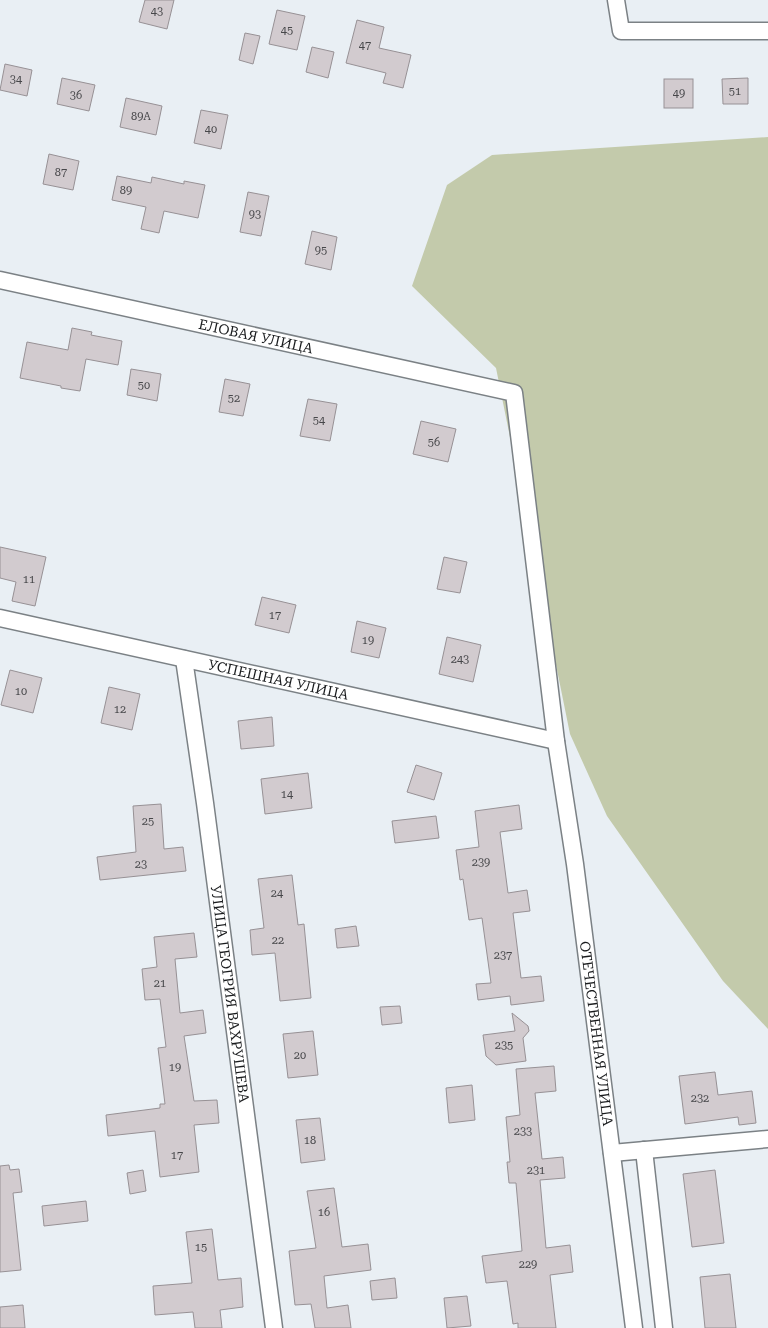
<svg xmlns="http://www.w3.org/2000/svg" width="768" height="1328" font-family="'Roboto Serif',serif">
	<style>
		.green { fill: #c3caab }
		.building { fill: #d2cbcf; stroke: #979195 }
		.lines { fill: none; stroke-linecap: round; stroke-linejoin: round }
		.minor-casing { stroke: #7b8185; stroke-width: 19 }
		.minor { stroke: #fff; stroke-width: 16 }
		.labels { text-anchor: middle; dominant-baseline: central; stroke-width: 4; stroke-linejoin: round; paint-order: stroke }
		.number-label { font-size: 11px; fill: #47474a }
		.street-label { font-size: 14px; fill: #191b1d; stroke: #f8fcff }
	</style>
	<rect width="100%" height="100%" fill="#e9eff4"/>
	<path class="green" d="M768 137V1029L723 981 607 816 570 734 496 368 412 286 447 185 492 155Z"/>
	<g class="building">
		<path d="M145 0H174L167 29 139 22Z"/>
		<path d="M277 10 305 16 297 50 269 44Z"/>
		<path d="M357 20 384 27 379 48 411 55 403 88 383 83 386 73 346 63Z"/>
		<path d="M245 33 260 36 253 64 239 60Z"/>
		<path d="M312 47 334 52 328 78 306 72Z"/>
		<path d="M5 64 32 70 27 96 0 90Z"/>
		<path d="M62 78 95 85 89 111 57 104Z"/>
		<path d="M748 78V104H723L722 79Z"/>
		<rect x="664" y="79" width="29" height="29"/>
		<path d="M126 98 162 106 156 135 120 127Z"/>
		<path d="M201 110 228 115 221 149 194 143Z"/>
		<path d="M49 154 79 161 73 190 43 184Z"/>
		<path d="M117 176 151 183 152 177 184 184V181L205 185 198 218 164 211 159 233 141 229 146 207 112 200Z"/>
		<path d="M248 192 269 196 261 236 240 232Z"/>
		<path d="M312 231 337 237 331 270 305 264Z"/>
		<path d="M72 328 92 332 91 335 122 341 118 365 86 359 80 391 61 388V386L20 378 27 342 68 350Z"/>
		<path d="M131 369 161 374 157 401 127 395Z"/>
		<path d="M225 379 250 384 243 416 219 412Z"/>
		<path d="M308 399 337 404 330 441 300 436Z"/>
		<path d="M421 421 456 429 448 462 413 454Z"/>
		<path d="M0 547 46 557 35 606 12 601 16 582 0 578Z"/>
		<path d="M444 557 467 562 460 593 437 589Z"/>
		<path d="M262 597 296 605 289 633 255 625Z"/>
		<path d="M357 621 386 628 379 658 351 652Z"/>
		<path d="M447 637 481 645 473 682 439 674Z"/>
		<path d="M10 670 42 678 33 713 1 705Z"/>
		<path d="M109 687 140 694 132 730 101 723Z"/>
		<path d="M272 717 274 746 241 749 238 721Z"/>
		<path d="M416 765 442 773 434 800 407 792Z"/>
		<path d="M308 773 312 808 265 814 261 779Z"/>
		<path d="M161 804 164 849 183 847 186 871 100 880 97 857 136 852 133 806Z"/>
		<path d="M519 805 522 829 500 832 508 893 527 890 530 911 513 913 521 978 541 976 544 1001 511 1005 510 996 478 1000 476 984 491 983 482 918 469 920 463 879 460 880 456 850 479 847 475 811Z"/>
		<path d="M436 816 439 838 395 843 392 821Z"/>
		<path d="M292 875 298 925 304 924 311 998 280 1001 275 953 252 955 250 930 264 928 258 879Z"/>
		<path d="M356 926 359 946 337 948 335 929Z"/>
		<path d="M194 933 197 957 175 959 180 1013 203 1010 206 1033 184 1036 194 1101 217 1100 219 1123 194 1125 199 1172 160 1177 155 1131 108 1136 106 1115 160 1108V1104H165L158 1048 166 1047 160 999 145 1000 142 969 157 967 154 937Z"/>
		<path d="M400 1006 402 1023 382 1025 380 1007Z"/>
		<path d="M512 1013 528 1026 529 1031 523 1038 526 1061 496 1065 486 1056 483 1035 515 1031Z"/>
		<path d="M313 1031 318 1075 288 1078 283 1034Z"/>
		<path d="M554 1066 556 1091 535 1093 542 1159 563 1157 565 1178 540 1180 546 1248 570 1245 573 1272 550 1275 556 1328H518V1323L513 1324 507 1281 486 1283 482 1256 522 1251 516 1183H509L507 1162H510L506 1117 520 1115 516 1069Z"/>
		<path d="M715 1072 718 1095 752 1091 756 1123 739 1125 738 1117 685 1124 679 1076Z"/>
		<path d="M472 1085 475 1120 449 1123 446 1088Z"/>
		<path d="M320 1118 325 1160 301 1163 296 1120Z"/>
		<path d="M9 1165 10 1170 19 1169 22 1192 13 1193 21 1270 0 1272V1166Z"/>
		<path d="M143 1170 146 1191 130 1194 127 1173Z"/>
		<path d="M715 1170 724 1243 692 1247 683 1174Z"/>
		<path d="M334 1188 342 1247 368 1244 371 1270 324 1276 327 1308 348 1305 351 1328H315L311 1304 295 1305 289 1251 316 1248 307 1191Z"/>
		<path d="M86 1201 88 1221 44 1226 42 1206Z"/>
		<path d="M212 1229 218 1280 241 1278 243 1307 220 1310 222 1328H195L193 1312 155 1315 153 1286 192 1283 186 1232Z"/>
		<path d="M730 1274 736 1328H705L700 1277Z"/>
		<path d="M395 1278 397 1298 372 1300 370 1281Z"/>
		<path d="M467 1296 471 1326 447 1328 444 1298Z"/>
		<path d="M23 1305 25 1328H0V1307Z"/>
	</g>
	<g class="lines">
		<defs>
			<g id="minor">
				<path d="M616 0 621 31H768"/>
				<path id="s1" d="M0 280 514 393 556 741 575 864 634 1328"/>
				<path id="s2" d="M0 618 556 741"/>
				<path id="s3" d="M184 659 205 803 274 1328"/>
				<path d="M644 1150 664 1328"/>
				<path d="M612 1153 768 1139"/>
			</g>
		</defs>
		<use href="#minor" class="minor-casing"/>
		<use href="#minor" class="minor"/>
	</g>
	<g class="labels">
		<g class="number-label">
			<text x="157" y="11">43</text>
			<text x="287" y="30">45</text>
			<text x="365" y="45">47</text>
			<text x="16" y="79">34</text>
			<text x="735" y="91">51</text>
			<text x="679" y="93">49</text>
			<text x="76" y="95">36</text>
			<text x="141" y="116">89А</text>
			<text x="211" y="129">40</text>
			<text x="61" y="172">87</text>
			<text x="126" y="190">89</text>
			<text x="255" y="214">93</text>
			<text x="321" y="250">95</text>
			<text x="144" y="385">50</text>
			<text x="234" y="398">52</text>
			<text x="319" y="420">54</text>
			<text x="434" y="442">56</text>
			<text x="29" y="579">11</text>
			<text x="275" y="615">17</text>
			<text x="368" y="640">19</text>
			<text x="460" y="659">243</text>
			<text x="21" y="691">10</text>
			<text x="120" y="709">12</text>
			<text x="287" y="794">14</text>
			<text x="148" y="821">25</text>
			<text x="481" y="862">239</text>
			<text x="141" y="864">23</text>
			<text x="277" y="893">24</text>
			<text x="278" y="940">22</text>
			<text x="503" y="955">237</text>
			<text x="160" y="983">21</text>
			<text x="504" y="1045">235</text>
			<text x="300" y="1055">20</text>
			<text x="175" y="1067">19</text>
			<text x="700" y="1098">232</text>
			<text x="523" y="1131">233</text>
			<text x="310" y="1140">18</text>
			<text x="177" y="1155">17</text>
			<text x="536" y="1170">231</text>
			<text x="324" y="1212">16</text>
			<text x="201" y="1247">15</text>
			<text x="528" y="1264">229</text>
		</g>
		<g class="street-label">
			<text stroke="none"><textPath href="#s1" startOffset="262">ЕЛОВАЯ УЛИЦА</textPath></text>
			<text stroke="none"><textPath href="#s2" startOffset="285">УСПЕШНАЯ УЛИЦА</textPath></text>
			<text stroke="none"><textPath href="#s3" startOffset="338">УЛИЦА ГЕОГРИЯ ВАХРУШЕВА</textPath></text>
			<text stroke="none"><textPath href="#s1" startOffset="1172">ОТЕЧЕСТВЕННАЯ УЛИЦА</textPath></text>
		</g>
	</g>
</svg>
